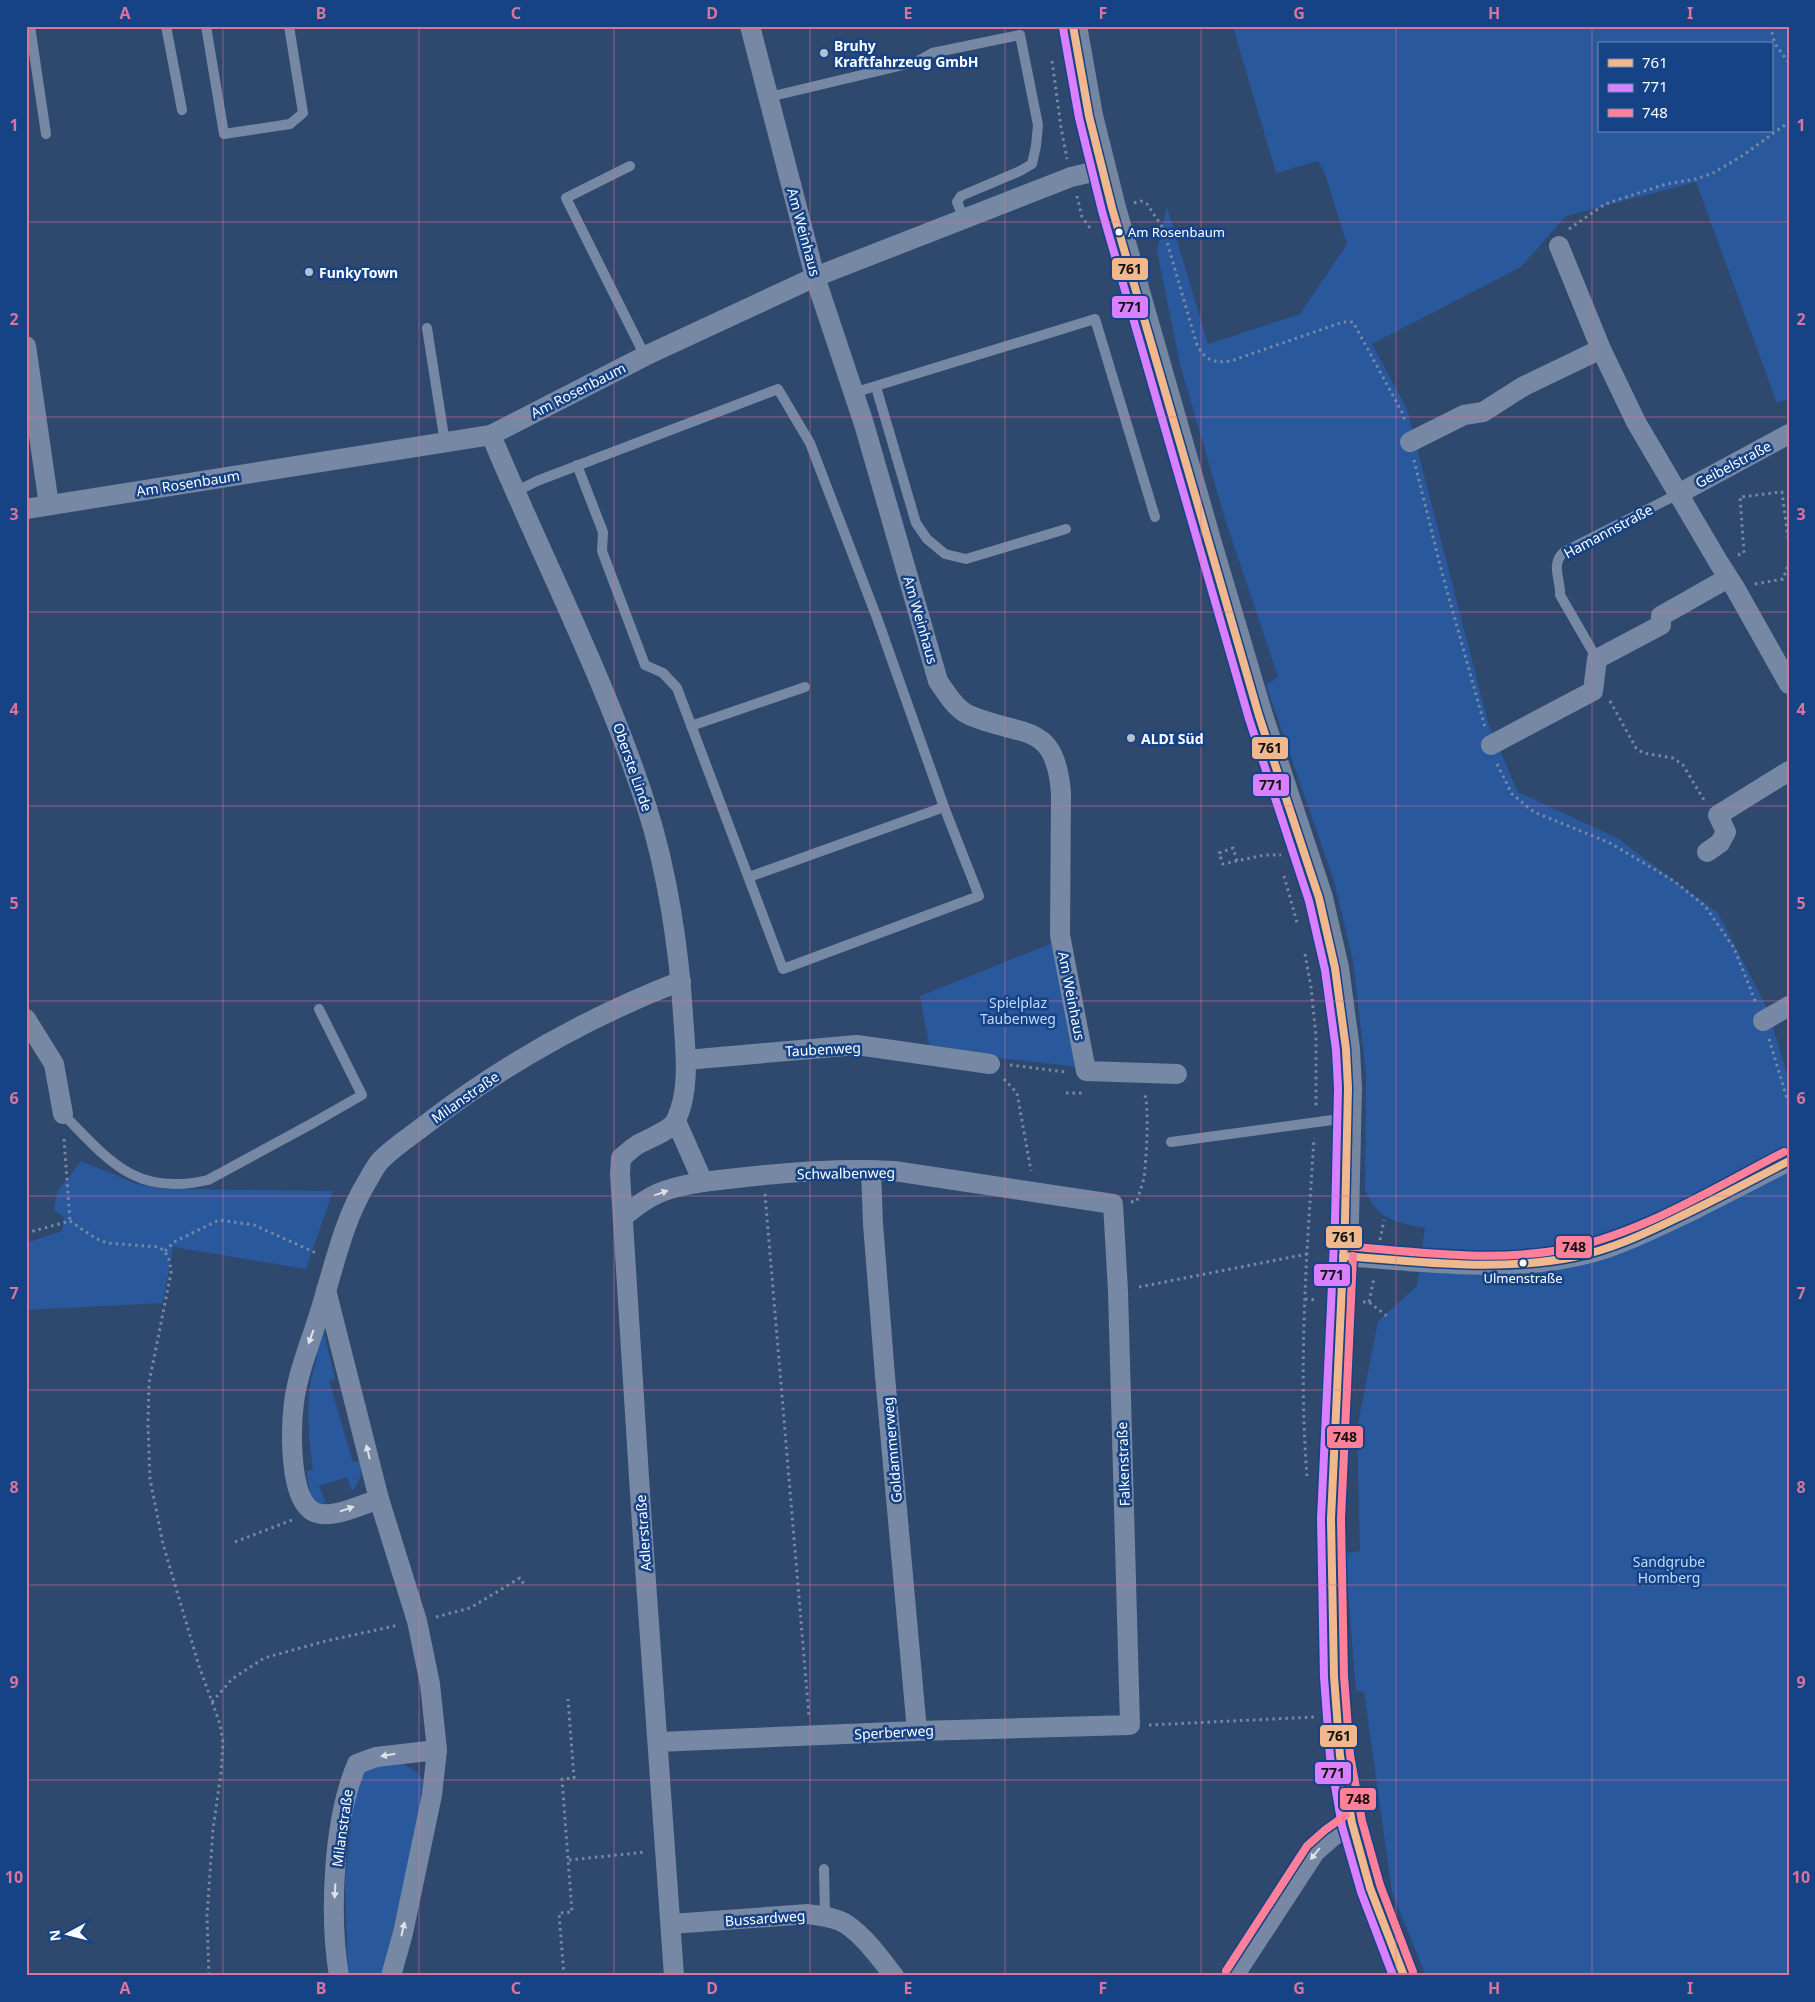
<svg xmlns="http://www.w3.org/2000/svg" width="1815" height="2002" font-family="'Noto Sans',sans-serif">
	<style>
		.green { fill: #2a589d; fill-rule: evenodd }
		.lines { fill: none; stroke-linecap: round; stroke-linejoin: round }
		.path { stroke: #7688a3; stroke-width: 3; stroke-dasharray: 2.5 4; stroke-linecap: butt }
		.lane { stroke: #7688a3; stroke-width: 10 }
		.street { stroke: #7688a3; stroke-width: 20 }
		.primary { stroke: #7586a0; stroke-width: 28 }
		.bus-1-casing { stroke: #164286; stroke-width: 11 }
		.bus-2-casing { stroke: #164286; stroke-width: 11 }
		.bus-3-casing { stroke: #164286; stroke-width: 11 }
		.bus-1 { stroke: #f1b78d; stroke-width: 8 }
		.bus-2 { stroke: #d880ff; stroke-width: 8 }
		.bus-3 { stroke: #ff8098; stroke-width: 8 }
		.oneway { fill: #dde1e8 }
		.grid { fill: none; stroke: #da749d; stroke-width: 1; stroke-opacity: 0.55 }
		.poi-dot { fill: #b6bfcc; stroke: #164286; stroke-width: 2 }
		.bus-dot { fill: #fff; stroke: #164286; stroke-width: 2 }
		.labels { text-anchor: middle; dominant-baseline: central; stroke-width: 5; stroke-linejoin: round; paint-order: stroke }
		.bus-label { font-size: 13px; fill: #fff; stroke: #164286; text-anchor: start }
		.poi-label { font-size: 14px; font-weight: bold; fill: #fff; stroke: #164286; text-anchor: start }
		.street-label { font-size: 14px; fill: #fff; stroke: #164286 }
		.park-label { font-size: 14px; fill: #c1d8fa; stroke: #164286 }
		.line-badge { stroke: #164286; stroke-width: 2 }
		.pale-badge-label { font-size: 14px; text-anchor: middle; font-weight: bold; fill: #111 }
		.neatline { fill: none; stroke: #da749d; stroke-width: 2 }
		.grid-label { font-size: 16px; text-anchor: middle; font-weight: bold; fill: #da749d }
	</style>
	<rect width="100%" height="100%" fill="#2f486d"/>
	<g class="green">
		<path d="M1236 26H1789V398L1777 403 1696 182 1566 216 1521 267 1372 344 1407 409 1489 726 1518 792 1617 838 1718 913 1767 1008 1789 1080V1976H1426L1392 1892 1364 1691 1356 1692 1345 1553 1360 1551 1357 1429 1378 1321 1417 1286 1425 1228C1394 1222 1379 1220 1365 1190L1366 1073 1353 961 1334 881 1266 685 1278 677 1225 519 1180 364 1157 251 1167 207 1208 344 1300 314 1347 244 1325 174 1318 161 1276 173 1233 27ZM1599 44H1771V131H1599Z"/>
		<path d="M1055 942 1079 1067 930 1050 920 996Z"/>
		<path d="M81 1161 137 1184 164 1189 333 1191 306 1269 173 1247 163 1303 26 1310V1243L62 1231 64 1217 54 1210 57 1192Z"/>
		<path d="M322 1325 335 1378 329 1381 353 1462 360 1461C362 1473 361 1481 352 1491L347 1477 319 1486 326 1503C324 1503 319 1504 317 1504 310 1501 307 1478 307 1471L313 1470C309 1443 307 1415 310 1387 311 1377 315 1367 317 1356L312 1352Z"/>
		<path d="M393 1761C404 1764 418 1770 423 1781 425 1786 425 1793 425 1798L382 1976H348L345 1882 355 1789 359 1773Z"/>
	</g>
	<g class="lines">
		<g class="path">
			<path d="M1770 26 1775 44 1789 63"/>
			<path d="M1052 61 1061 127 1067 159"/>
			<path d="M1077 196 1082 217 1092 231"/>
			<path d="M1134 203 1141 201 1147 204 1163 228 1196 342C1203 359 1213 364 1231 361L1343 322H1353L1403 414 1405 422"/>
			<path d="M1569 229 1605 204 1666 184 1696 179 1713 173 1742 156 1789 122"/>
			<path d="M1414 460 1441 569 1485 727"/>
			<path d="M1738 555 1744 553 1740 497 1782 492 1789 545"/>
			<path d="M1755 584 1783 579 1789 563"/>
			<path d="M1610 701 1636 748 1643 753 1673 758 1683 765 1704 800"/>
			<path d="M1497 764 1512 794 1534 812 1610 843 1674 881 1705 906 1734 948 1756 1003"/>
			<path d="M1237 861 1233 848 1219 853 1223 864 1264 855H1281"/>
			<path d="M1284 876 1298 926"/>
			<path d="M1305 954 1311 987 1316 1036V1107"/>
			<path d="M1769 1039 1789 1105"/>
			<path d="M1010 1065 1066 1072"/>
			<path d="M1004 1079 1017 1093 1031 1171"/>
			<path d="M1066 1093H1083"/>
			<path d="M64 1139 70 1221"/>
			<path d="M765 1194 809 1716"/>
			<path d="M1131 1202 1137 1201C1139 1193 1142 1186 1144 1178 1146 1163 1150 1104 1144 1093"/>
			<path d="M26 1233 70 1221 95 1238 107 1243 159 1247C169 1254 170 1261 171 1273L149 1383 148 1426 150 1479 163 1544 199 1666 220 1724 223 1743 221 1773 213 1829 207 1916 209 1976"/>
			<path d="M1380 1240 1384 1220"/>
			<path d="M165 1251 174 1242 219 1220 254 1225 316 1253"/>
			<path d="M1139 1287 1307 1254"/>
			<path d="M1305 1299 1317 1300"/>
			<path d="M1363 1302H1369L1388 1317"/>
			<path d="M1369 1302 1374 1278"/>
			<path d="M1307 1476C1298 1364 1307 1250 1314 1138"/>
			<path d="M235 1542 292 1520"/>
			<path d="M436 1617 470 1608 520 1578 525 1586"/>
			<path d="M212 1702 232 1679 264 1658 326 1641 399 1625"/>
			<path d="M1149 1725 1315 1717"/>
			<path d="M569 1860 646 1852"/>
			<path d="M564 1976 559 1913 572 1912 562 1779 574 1778 568 1699"/>
		</g>
		<g class="lane">
			<path d="M30 26 46 134"/>
			<path d="M166 26 182 110"/>
			<path d="M206 26 224 134 290 124 303 113 289 26"/>
			<path d="M769 97 916 62 932 53 1020 35 1038 125 1036 146 1032 164 1020 171 961 196 957 202 964 219"/>
			<path d="M630 166 566 198 645 356"/>
			<path d="M427 328 445 443"/>
			<path d="M876 387 916 523 927 539 945 554 966 559 1066 529"/>
			<path d="M853 393 1095 319 1155 517"/>
			<path d="M515 492 537 481 778 389 810 443 877 618 944 807 979 896 783 969 677 688 663 673 645 665 602 551 603 532 577 465"/>
			<path d="M1597 659 1560 595C1561 580 1550 564 1564 552L1678 494"/>
			<path d="M691 726 805 687"/>
			<path d="M749 877 944 807"/>
			<path d="M63 1114C109 1161 136 1197 208 1180L313 1123 362 1095 319 1009"/>
			<path d="M1171 1142 1347 1118"/>
			<path d="M824 1869 825 1916"/>
		</g>
		<g class="street">
			<path d="M750 26 815 277 864 424 938 681C946 693 956 709 969 715 1022 738 1056 720 1061 794L1060 935 1086 1071 1177 1074"/>
			<path d="M1559 246 1601 349 1636 422 1719 563 1735 588 1789 684"/>
			<path d="M26 346 49 505"/>
			<path d="M491 435C543 560 606 680 647 808 667 870 679 949 683 1014 685 1048 691 1089 676 1120 671 1131 647 1139 637 1145 631 1149 626 1154 621 1158L620 1174 642 1525 674 1976"/>
			<path d="M1410 442 1464 415 1483 412 1524 386 1601 349"/>
			<path d="M1678 494 1789 434"/>
			<path d="M26 509 491 435 645 356 815 277 1071 177 1101 170"/>
			<path d="M1491 745 1593 691 1597 659 1661 625V616L1728 578"/>
			<path d="M1707 852 1720 843 1726 832 1718 815 1789 771"/>
			<path d="M26 1019 54 1064 63 1114"/>
			<path d="M1763 1021 1789 1006"/>
			<path d="M686 1060 857 1045 990 1064"/>
			<path d="M676 1121 703 1182"/>
			<path d="M871 1170 873 1224 885 1376 917 1731"/>
			<path d="M624 1216C635 1207 645 1199 659 1193 683 1183 712 1181 737 1178 789 1172 842 1168 894 1171L1113 1204 1118 1291 1130 1725 917 1731 658 1742"/>
			<path d="M1343 1256C1429 1262 1524 1276 1607 1248 1636 1238 1664 1224 1691 1211 1724 1194 1756 1178 1789 1161"/>
			<path d="M326 1290 379 1499 417 1621 430 1684 437 1750 432 1795 403 1933 391 1976"/>
			<path d="M379 1499C363 1504 331 1520 314 1512 288 1499 291 1427 294 1402 298 1373 309 1346 318 1318 333 1272 342 1222 368 1180 372 1173 376 1165 381 1160 394 1147 411 1136 425 1125 503 1065 590 1016 681 981"/>
			<path d="M671 1924 808 1914C820 1916 835 1917 846 1924 865 1937 880 1958 894 1976"/>
			<path d="M339 1976C329 1915 333 1820 357 1764L376 1757 437 1750"/>
			<path d="M1234 1976 1315 1852 1332 1837 1352 1823"/>
		</g>
		<path class="primary" d="M1073 26 1089 116 1112 208 1207 540 1259 716 1319 898 1335 968 1346 1049 1348 1088 1345 1220 1331 1519 1334 1676 1340 1756 1352 1823 1370 1888 1404 1976"/>
		<defs>
			<g id="bus-1">
				<path d="M1073 26 1089 116 1112 208 1259 716 1319 898 1335 968 1346 1049 1348 1088 1345 1220 1331 1519 1334 1676 1340 1756 1352 1823 1370 1888 1404 1976"/>
				<path d="M1343 1256C1420 1262 1498 1272 1574 1257 1610 1250 1644 1234 1677 1218 1715 1200 1752 1180 1789 1161"/>
			</g>
			<path id="bus-2" d="M1063 28 1079 118 1102 211 1249 719 1309 901 1325 970 1336 1050 1338 1088 1335 1220 1321 1519 1324 1677 1330 1757 1342 1826 1361 1892 1393 1976"/>
			<g id="bus-3">
				<path d="M1344 1246C1419 1252 1499 1264 1574 1247 1647 1230 1718 1186 1784 1152"/>
				<path d="M1353 1256 1341 1519 1344 1676 1350 1755 1362 1821 1380 1885 1413 1972"/>
				<path d="M1226 1971 1307 1846 1325 1830 1346 1815"/>
			</g>
		</defs>
		<use href="#bus-1" class="bus-1-casing"/>
		<use href="#bus-2" class="bus-2-casing"/>
		<use href="#bus-3" class="bus-3-casing"/>
		<use href="#bus-1" class="bus-1"/>
		<use href="#bus-2" class="bus-2"/>
		<use href="#bus-3" class="bus-3"/>
	</g>
	<defs><path id="oneway-solid" d="M-6-.8H1V-3.2L6.5 0L1 3.2V.8H-6Z" transform="scale(1.25)"/></defs>
	<g class="oneway">
		<use href="#oneway-solid" transform="translate(661 1193) rotate(-20)"/>
		<use href="#oneway-solid" transform="translate(311 1337) rotate(110)"/>
		<use href="#oneway-solid" transform="translate(368 1452) rotate(-104)"/>
		<use href="#oneway-solid" transform="translate(347 1509) rotate(-19)"/>
		<use href="#oneway-solid" transform="translate(388 1755) rotate(171)"/>
		<use href="#oneway-solid" transform="translate(1315 1854) rotate(129)"/>
		<use href="#oneway-solid" transform="translate(335 1891) rotate(93)"/>
		<use href="#oneway-solid" transform="translate(403 1929) rotate(-77)"/>
	</g>
	<path class="grid" d="M223 26V1976M419 26V1976M614 26V1976M810 26V1976M1005 26V1976M1201 26V1976M1396 26V1976M1592 26V1976M26 222H1789M26 417H1789M26 612H1789M26 806H1789M26 1001H1789M26 1196H1789M26 1390H1789M26 1585H1789M26 1780H1789"/>
	<g class="poi-dot">
		<circle cx="824" cy="53" r="5"/>
		<circle cx="309" cy="272" r="5"/>
		<circle cx="1131" cy="738" r="5"/>
	</g>
	<g class="bus-dot">
		<circle cx="1119" cy="232" r="4.5"/>
		<circle cx="1523" cy="1263" r="4.5"/>
	</g>
	<g class="labels">
		<g class="bus-label">
			<text x="1128" y="232">Am Rosenbaum</text>
			<text x="1523" y="1278" text-anchor="middle">Ulmenstraße</text>
		</g>
		<g class="poi-label">
			<text x="834" y="45">Bruhy<tspan x="834" dy="16">Kraftfahrzeug GmbH</tspan></text>
			<text x="319" y="272">FunkyTown</text>
			<text x="1141" y="738">ALDI Süd</text>
		</g>
		<g class="street-label">
			<text transform="translate(804 232) rotate(75)">Am Weinhaus</text>
			<text transform="translate(578 390) rotate(-27)">Am Rosenbaum</text>
			<text transform="translate(1733 464) rotate(-28)">Geibelstraße</text>
			<text transform="translate(188 483) rotate(-9)">Am Rosenbaum</text>
			<text transform="translate(1608 531) rotate(-28)">Hamannstraße</text>
			<text transform="translate(921 620) rotate(74)">Am Weinhaus</text>
			<text transform="translate(633 767) rotate(71)">Oberste Linde</text>
			<text transform="translate(1072 996) rotate(79)">Am Weinhaus</text>
			<text transform="translate(823 1049) rotate(-3)">Taubenweg</text>
			<text transform="translate(465 1097) rotate(-35)">Milanstraße</text>
			<text transform="translate(846 1173) rotate(-1)">Schwalbenweg</text>
			<text transform="translate(892 1450) rotate(-95)">Goldammerweg</text>
			<text transform="translate(1123 1464) rotate(-92)">Falkenstraße</text>
			<text transform="translate(643 1533) rotate(-94)">Adlerstraße</text>
			<text transform="translate(894 1732) rotate(-3)">Sperberweg</text>
			<text transform="translate(342 1828) rotate(-82)">Milanstraße</text>
			<text transform="translate(765 1918) rotate(-4)">Bussardweg</text>
		</g>
		<g class="park-label">
			<text x="1018" y="1002">Spielplaz<tspan x="1018" dy="16">Taubenweg</tspan></text>
			<text x="1669" y="1561">Sandgrube<tspan x="1669" dy="16">Homberg</tspan></text>
		</g>
	</g>
	<g class="line-badge">
		<rect x="1111" y="257" width="38" height="24" rx="5" fill="#f1b78d"/>
		<rect x="1111" y="295" width="38" height="24" rx="5" fill="#d880ff"/>
		<rect x="1251" y="736" width="38" height="24" rx="5" fill="#f1b78d"/>
		<rect x="1252" y="773" width="38" height="24" rx="5" fill="#d880ff"/>
		<rect x="1325" y="1225" width="38" height="24" rx="5" fill="#f1b78d"/>
		<rect x="1555" y="1235" width="38" height="24" rx="5" fill="#ff8098"/>
		<rect x="1313" y="1263" width="38" height="24" rx="5" fill="#d880ff"/>
		<rect x="1326" y="1425" width="38" height="24" rx="5" fill="#ff8098"/>
		<rect x="1319" y="1724" width="39" height="24" rx="5" fill="#f1b78d"/>
		<rect x="1314" y="1761" width="38" height="24" rx="5" fill="#d880ff"/>
		<rect x="1339" y="1787" width="38" height="24" rx="5" fill="#ff8098"/>
	</g>
	<g class="pale-badge-label">
		<text x="1130" y="274">761</text>
		<text x="1130" y="312">771</text>
		<text x="1270" y="753">761</text>
		<text x="1271" y="790">771</text>
		<text x="1344" y="1242">761</text>
		<text x="1574" y="1252">748</text>
		<text x="1332" y="1280">771</text>
		<text x="1345" y="1442">748</text>
		<text x="1339" y="1741">761</text>
		<text x="1333" y="1778">771</text>
		<text x="1358" y="1804">748</text>
	</g>
	<rect width="1815" height="2002" fill="none" stroke="#164286" stroke-width="55"/>
	<rect x="1598" y="42" width="175" height="90" fill="#164286" stroke="#738eb6"/>
	<rect x="1608" y="59" width="25" height="8" fill="#f1b78d" stroke="#738eb6"/>
	<text x="1642" y="68" font-size="15" fill="#ffffff">761</text>
	<rect x="1608" y="84" width="25" height="8" fill="#d880ff" stroke="#738eb6"/>
	<text x="1642" y="92" font-size="15" fill="#ffffff">771</text>
	<rect x="1608" y="109" width="25" height="8" fill="#ff8098" stroke="#738eb6"/>
	<text x="1642" y="118" font-size="15" fill="#ffffff">748</text>
	<g transform="translate(68 1934) rotate(263)" stroke="#164286" stroke-width="4" paint-order="stroke">
	<path d="M0-4L9 19L0 12L-9 19Z" fill="#ffffff"/>
	<text y="-8" font-size="14" font-weight="bold" text-anchor="middle" fill="#ffffff">N</text>
	</g>
	<rect x="28" y="28" width="1760" height="1946" class="neatline"/>
	<g class="grid-label">
		<text x="125" y="19">A</text>
		<text x="321" y="19">B</text>
		<text x="516" y="19">C</text>
		<text x="712" y="19">D</text>
		<text x="908" y="19">E</text>
		<text x="1103" y="19">F</text>
		<text x="1299" y="19">G</text>
		<text x="1494" y="19">H</text>
		<text x="1690" y="19">I</text>
		<text x="14" y="131">1</text>
		<text x="1801" y="131">1</text>
		<text x="14" y="325">2</text>
		<text x="1801" y="325">2</text>
		<text x="14" y="520">3</text>
		<text x="1801" y="520">3</text>
		<text x="14" y="715">4</text>
		<text x="1801" y="715">4</text>
		<text x="14" y="909">5</text>
		<text x="1801" y="909">5</text>
		<text x="14" y="1104">6</text>
		<text x="1801" y="1104">6</text>
		<text x="14" y="1299">7</text>
		<text x="1801" y="1299">7</text>
		<text x="14" y="1493">8</text>
		<text x="1801" y="1493">8</text>
		<text x="14" y="1688">9</text>
		<text x="1801" y="1688">9</text>
		<text x="14" y="1883">10</text>
		<text x="1801" y="1883">10</text>
		<text x="125" y="1994">A</text>
		<text x="321" y="1994">B</text>
		<text x="516" y="1994">C</text>
		<text x="712" y="1994">D</text>
		<text x="908" y="1994">E</text>
		<text x="1103" y="1994">F</text>
		<text x="1299" y="1994">G</text>
		<text x="1494" y="1994">H</text>
		<text x="1690" y="1994">I</text>
	</g>
</svg>
